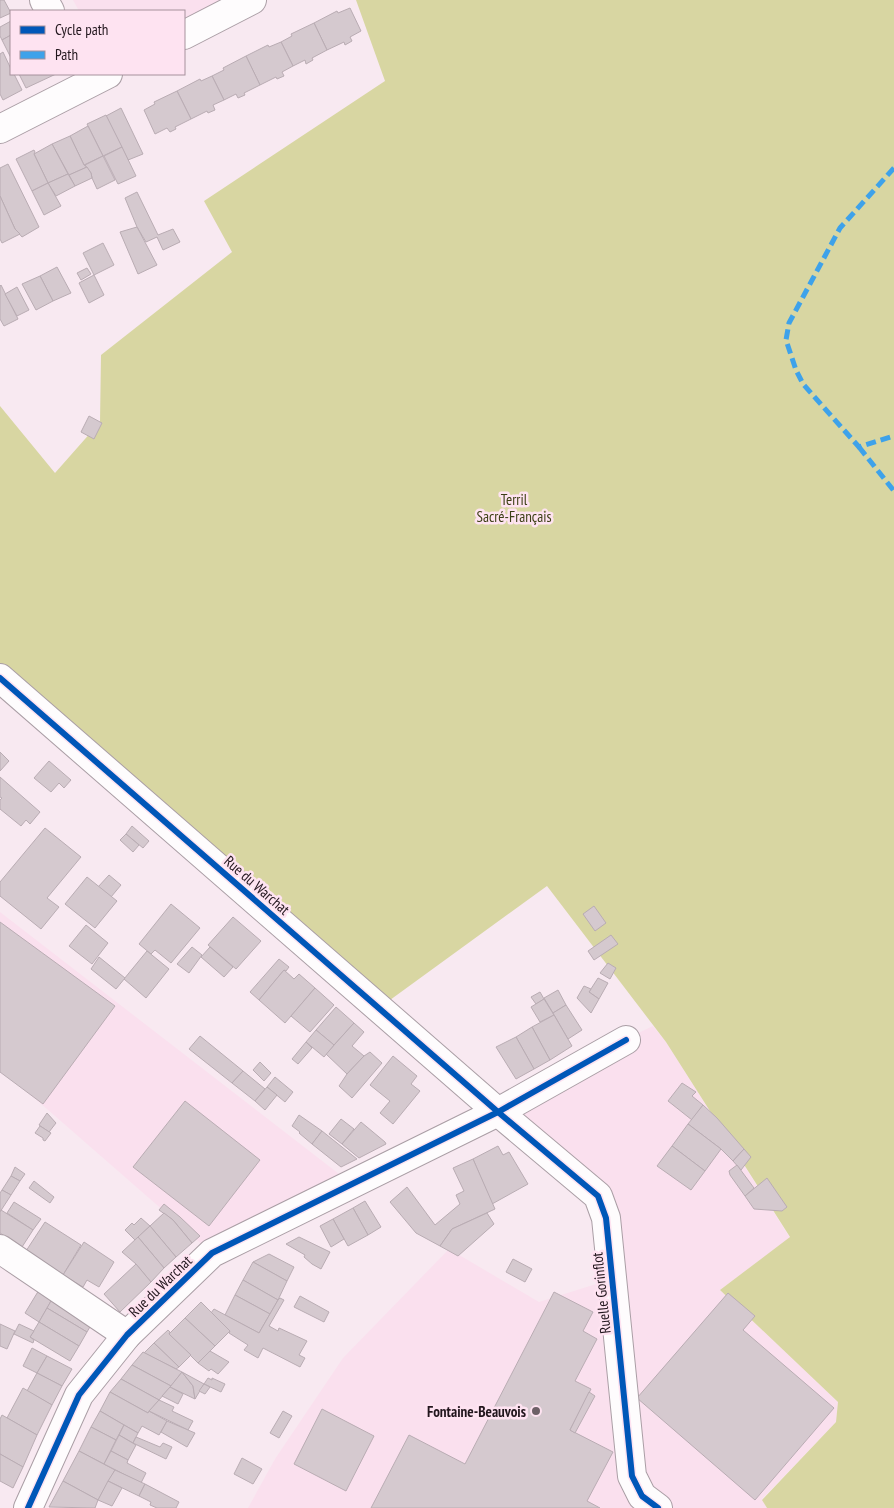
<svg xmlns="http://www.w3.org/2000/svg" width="894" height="1508" font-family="'PT Sans Narrow',sans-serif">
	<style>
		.built { fill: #fae0ee }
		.forest { fill: #d8d6a2 }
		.building { fill: #d5c9cf; stroke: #b9acb3 }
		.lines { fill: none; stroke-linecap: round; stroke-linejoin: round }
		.minor-casing { stroke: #aa9ea5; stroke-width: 30 }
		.minor { stroke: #fefcfd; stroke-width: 28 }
		.quiet { stroke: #3ea2ea; stroke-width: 5; stroke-dasharray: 10 5; stroke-linecap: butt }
		.cycleway-casing { stroke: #fee3f1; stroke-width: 9 }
		.cycleway { stroke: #0057b8; stroke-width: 6 }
		.poi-dot { fill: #6d6067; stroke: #fee3f1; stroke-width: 2 }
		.labels { text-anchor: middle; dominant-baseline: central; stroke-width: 5; stroke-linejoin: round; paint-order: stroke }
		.park-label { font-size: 15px; fill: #3c3f15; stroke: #fee3f1 }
		.street-label { font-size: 15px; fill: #22161d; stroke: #fee3f1 }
		.poi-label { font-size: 15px; font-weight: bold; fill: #22161d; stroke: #fee3f1; text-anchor: end }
	</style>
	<rect width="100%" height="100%" fill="#f8e9f1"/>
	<g class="built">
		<path d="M73 0H264L184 38V11H79Z"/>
		<path d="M0 912 352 1184 212 1253 0 1068Z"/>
		<path d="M653 1026 666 1042 790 1238 720 1290 838 1402 836 1422 762 1499 767 1508H248L275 1459 343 1358 449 1249 539 1302 612 1279 606 1218 498 1112 634 1035Z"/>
	</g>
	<path class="forest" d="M356 0H894V1508H767L762 1500 836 1422 838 1402 720 1290 790 1237 666 1042 547 886 379 1008 0 679V406L55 473 100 422 101 355 232 252 204 201 385 81Z"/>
	<g class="building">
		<path d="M0 0H4L11 13 0 18Z"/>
		<path d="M350 8 361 31 350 37 352 41 345 45 344 42 327 50 314 23 337 11 338 13Z"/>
		<path d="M11 21V35L2 40 0 36V27Z"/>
		<path d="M314 23 327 50 312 58 313 60 306 64 305 60 293 66 281 42 292 36 291 34Z"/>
		<path d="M11 35V58L2 40Z"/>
		<path d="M281 42 293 66 282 72 284 76 277 79 276 77 260 85 246 56 268 45 269 47Z"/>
		<path d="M3 52 11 69V74H14L22 90 3 100 0 94V54Z"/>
		<path d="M246 56 260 85 244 93 245 95 238 98 236 94 224 100 212 76 224 70 223 68Z"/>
		<path d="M19 74H56L26 88Z"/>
		<path d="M212 76 224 100 213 105 215 110 208 113 207 111 191 119 177 91 200 79 201 81Z"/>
		<path d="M177 91 191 119 175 127 176 129 170 132 167 128 155 134 144 110 155 104 154 102Z"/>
		<path d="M121 108 143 154 128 160 106 116Z"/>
		<path d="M106 115 122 147 103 156 87 124Z"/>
		<path d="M88 126 103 156 84 165 70 136Z"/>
		<path d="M70 136 84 165 87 167 69 175 52 144Z"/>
		<path d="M52 144 68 174 48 183 34 154Z"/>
		<path d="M122 147 136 176 118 184 104 156Z"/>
		<path d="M34 150 35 152 34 154 48 183 32 191 16 159Z"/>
		<path d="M103 156 115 180 97 189 92 178 91 173 85 165Z"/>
		<path d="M8 164 39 227 22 237 15 229 0 196V168Z"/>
		<path d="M87 167 91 173 92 178 75 186 69 175Z"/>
		<path d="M68 174 75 186 56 196 48 183Z"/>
		<path d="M48 183 61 206 44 215 32 191Z"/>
		<path d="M137 192 158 235 173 229 180 242 163 250 157 237 146 242 137 227 125 198Z"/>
		<path d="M0 196 15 229 20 234 2 243 0 239Z"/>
		<path d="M137 227 157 265 138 274 120 232Z"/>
		<path d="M103 243 114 265 94 275 83 253Z"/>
		<path d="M57 267 71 293 53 301 40 276Z"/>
		<path d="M87 268 91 274 81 280 77 273Z"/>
		<path d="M94 275 104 295 89 303 79 283Z"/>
		<path d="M40 276 53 301 36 310 22 284Z"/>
		<path d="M1 285 18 319 4 326 0 319V286Z"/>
		<path d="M17 287 29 310 17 316 5 294Z"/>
		<path d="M89 416 102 423 94 439 81 432Z"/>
		<path d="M0 752 9 761 0 771Z"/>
		<path d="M49 761 71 780 64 788 59 783 51 792 34 778Z"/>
		<path d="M0 777 40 812 30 824 26 820 21 826 0 809V800L2 798 0 797Z"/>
		<path d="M132 826 149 841 143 848 126 834Z"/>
		<path d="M45 828 81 857 47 898 59 907 41 929 0 896V882Z"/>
		<path d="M126 834 139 845 133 852 120 840Z"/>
		<path d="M109 875 121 885 111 897 98 887Z"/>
		<path d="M87 877 117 901 95 928 65 904Z"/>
		<path d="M171 904 200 928 171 963 155 950 151 954 139 944Z"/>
		<path d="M594 906 606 923 595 931 583 914Z"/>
		<path d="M233 917 261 941 236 969 208 945Z"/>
		<path d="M0 922 115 1006 43 1104 0 1072Z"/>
		<path d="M86 925 108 943 92 964 69 946Z"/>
		<path d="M611 935 618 944 594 960 588 951Z"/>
		<path d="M192 947 202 955 189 973 177 964Z"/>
		<path d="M210 947 233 967 224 977 201 957Z"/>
		<path d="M147 951 169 969 146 998 124 979Z"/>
		<path d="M99 957 125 978 116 989 91 969Z"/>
		<path d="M279 959 289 967 286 971 284 970 259 1000 250 992Z"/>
		<path d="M608 963 616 968 610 979 600 973Z"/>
		<path d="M284 970 294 979 299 974 315 988 285 1023 259 1000Z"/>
		<path d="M598 978 608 983 599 999 589 992Z"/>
		<path d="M584 986 591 989 589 992 599 999 591 1013 577 998Z"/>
		<path d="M315 988 334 1005 310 1032 291 1016Z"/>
		<path d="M558 990 566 1005 553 1013 544 998Z"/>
		<path d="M540 992 544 999 536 1004 531 997Z"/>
		<path d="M544 999 554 1015 540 1022 531 1007Z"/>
		<path d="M566 1005 582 1030 568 1039 553 1013Z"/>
		<path d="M336 1007 354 1023 334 1045 316 1030Z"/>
		<path d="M554 1015 572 1046 550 1060 532 1027Z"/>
		<path d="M354 1023 364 1032 352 1046 364 1056 347 1074 326 1054Z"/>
		<path d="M532 1027 550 1060 534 1069 516 1037Z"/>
		<path d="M316 1030 334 1045 324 1057 306 1042Z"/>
		<path d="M200 1036 243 1071 232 1083 189 1049Z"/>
		<path d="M516 1037 534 1069 516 1079 496 1047Z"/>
		<path d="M306 1042 312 1048 298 1064 292 1059Z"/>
		<path d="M370 1052 382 1063 352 1098 339 1086 347 1074 364 1056Z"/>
		<path d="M393 1056 417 1076 411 1084 420 1091 393 1124 380 1113 390 1101 370 1085Z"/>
		<path d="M260 1062 271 1073 264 1081 253 1070Z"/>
		<path d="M243 1071 265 1089 255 1101 232 1083Z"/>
		<path d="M275 1077 293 1092 285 1102 267 1087Z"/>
		<path d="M682 1083 696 1092 692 1096 703 1105 692 1120 668 1101Z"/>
		<path d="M267 1087 277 1095 265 1110 255 1101Z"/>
		<path d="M185 1101 260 1160 209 1226 133 1167Z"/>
		<path d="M703 1105 717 1118 744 1149 733 1161 721 1149 688 1124Z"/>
		<path d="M47 1113 56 1123 49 1132 39 1125Z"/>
		<path d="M299 1115 322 1131 312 1144 299 1133 300 1132 292 1126Z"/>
		<path d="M341 1119 354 1129 342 1144 329 1134Z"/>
		<path d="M361 1122 385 1142 386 1144 359 1158 342 1144Z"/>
		<path d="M688 1124 721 1149 705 1171 672 1146Z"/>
		<path d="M40 1126 51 1133 45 1141 43 1140V1138L35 1133Z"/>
		<path d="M322 1131 357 1159 341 1167 312 1144Z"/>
		<path d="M498 1146 503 1155 509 1152 528 1184 492 1204 473 1159Z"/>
		<path d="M672 1146 705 1171 691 1190 657 1166Z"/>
		<path d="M744 1149 751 1157 741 1170 733 1161Z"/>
		<path d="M473 1159 495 1209 452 1229 440 1246 416 1233 390 1202 407 1187 435 1225 460 1204 456 1195 464 1191 453 1168Z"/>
		<path d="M737 1165 754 1188 745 1196 730 1175 729 1171Z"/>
		<path d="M15 1167 25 1174 20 1181 11 1176Z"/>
		<path d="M11 1176 20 1181 11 1195 2 1190Z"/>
		<path d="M767 1178 787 1207 782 1211 754 1209 745 1196Z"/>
		<path d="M34 1181 54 1197 50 1203 29 1188Z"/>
		<path d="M2 1190 11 1195 0 1212V1193Z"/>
		<path d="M365 1201 381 1227 368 1235 353 1208Z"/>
		<path d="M14 1202 41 1219 33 1230 7 1213Z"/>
		<path d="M164 1204 180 1217 200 1236 192 1243 173 1220 159 1210Z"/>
		<path d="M353 1208 368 1235 348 1246 333 1219Z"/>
		<path d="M1 1210 33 1230 22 1247 0 1233V1212Z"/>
		<path d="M164 1213 173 1220 192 1243 176 1257 150 1226Z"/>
		<path d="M487 1213 494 1224 458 1256 440 1246 452 1229Z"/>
		<path d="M141 1218 150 1226 135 1240 125 1230 132 1223 134 1225Z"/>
		<path d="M333 1219 344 1239 331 1247 320 1226Z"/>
		<path d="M45 1222 81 1245 63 1275 26 1251Z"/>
		<path d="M150 1226 176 1257 164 1268 138 1237Z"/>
		<path d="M138 1237 164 1268 151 1282 136 1264 122 1252Z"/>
		<path d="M299 1237 330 1252 321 1269 312 1264 304 1257 305 1255 286 1244Z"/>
		<path d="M84 1242 114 1262 99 1287 87 1280 83 1287 63 1275Z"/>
		<path d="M269 1254 294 1267 287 1281 253 1262Z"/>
		<path d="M513 1259 532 1269 525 1282 506 1272Z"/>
		<path d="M253 1262 287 1281 278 1300 243 1280Z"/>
		<path d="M136 1264 151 1282 120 1312 104 1294Z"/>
		<path d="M243 1280 278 1300 270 1314 235 1295Z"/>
		<path d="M42 1285 55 1294 39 1322 25 1313Z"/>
		<path d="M554 1292 593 1312 583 1331 597 1339 575 1381 591 1389 570 1430 613 1452 587 1501 600 1508H371L409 1435 465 1464Z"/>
		<path d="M728 1293 755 1316 743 1330 834 1408 755 1500 637 1398Z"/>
		<path d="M55 1294 95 1318 87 1332 47 1308Z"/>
		<path d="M235 1295 270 1314 259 1333 225 1315Z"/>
		<path d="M300 1296 329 1312 324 1322 294 1307Z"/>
		<path d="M280 1298 284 1300 269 1326 278 1331 279 1328 307 1341 299 1355 305 1358 300 1367 263 1348 258 1358 244 1350 248 1345 229 1333 230 1331 211 1313 214 1309 259 1333 278 1300Z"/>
		<path d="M201 1302 230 1331 215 1346 185 1318Z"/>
		<path d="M47 1308 87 1332 79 1346 39 1322Z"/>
		<path d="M185 1318 215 1346 198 1363 169 1334Z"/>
		<path d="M39 1322 79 1346 70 1361 30 1337Z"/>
		<path d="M0 1324 15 1331 7 1349 0 1346Z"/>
		<path d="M19 1324 34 1331 30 1337 34 1340 33 1343 14 1334Z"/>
		<path d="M168 1330 170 1332 169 1334 191 1355 179 1367 154 1343Z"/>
		<path d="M154 1343 179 1367 176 1369 144 1353Z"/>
		<path d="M32 1348 47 1356 37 1373 23 1366Z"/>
		<path d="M210 1351 229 1362 218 1374 211 1369 209 1371 198 1363Z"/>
		<path d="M143 1352 176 1369 182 1372 171 1386 132 1365Z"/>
		<path d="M47 1356 72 1369 62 1386 37 1373Z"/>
		<path d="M132 1365 171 1386 159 1400 121 1379Z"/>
		<path d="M182 1372 193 1386 195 1399 170 1387Z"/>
		<path d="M182 1372 204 1384 195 1399 193 1386Z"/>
		<path d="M37 1373 62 1386 52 1405 27 1391Z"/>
		<path d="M208 1378 212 1380V1378L225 1384 221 1392 204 1384Z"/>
		<path d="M121 1379 159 1400 148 1413 110 1392Z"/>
		<path d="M204 1384 210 1387 205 1394 199 1391Z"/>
		<path d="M170 1387 183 1394 178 1404 162 1396Z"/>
		<path d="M23 1388 52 1405 37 1435 7 1418Z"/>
		<path d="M110 1392 148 1413 149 1411 167 1421 159 1435 142 1426 138 1433 100 1411Z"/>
		<path d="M589 1392 595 1396 575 1433 570 1430Z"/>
		<path d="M159 1400 174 1407 172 1411 193 1421 188 1430 149 1411Z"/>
		<path d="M322 1409 374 1436 346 1491 294 1464Z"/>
		<path d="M100 1411 124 1425 116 1440 91 1427Z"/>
		<path d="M283 1411 292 1416 279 1438 270 1433Z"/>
		<path d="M2 1415 37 1435 23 1467 0 1454V1419Z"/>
		<path d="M167 1421 195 1433 187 1447 161 1432Z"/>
		<path d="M124 1425 138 1433 133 1443 119 1435Z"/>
		<path d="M91 1427 116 1440 104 1464 79 1451Z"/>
		<path d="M119 1435 136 1445 128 1460 111 1451Z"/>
		<path d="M136 1437 160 1447 163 1443 172 1447 166 1459 133 1443Z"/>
		<path d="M79 1451 115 1470 98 1500 63 1481Z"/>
		<path d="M111 1451 128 1460 127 1463 146 1473 141 1483 104 1464Z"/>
		<path d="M0 1454 23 1467 13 1488 0 1481Z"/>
		<path d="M242 1458 262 1469 253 1484 234 1474Z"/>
		<path d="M115 1470 145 1484 139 1496 108 1481Z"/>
		<path d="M63 1481 98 1500 95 1508 49 1507Z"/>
		<path d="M108 1481 122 1488 112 1506 98 1500Z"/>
		<path d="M145 1484 179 1502 176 1508H157L150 1505 151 1502 139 1496Z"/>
	</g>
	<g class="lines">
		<defs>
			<g id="minor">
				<path d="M44 0 50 11"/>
				<path d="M184 35 252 0"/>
				<path d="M0 129 108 74"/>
				<path d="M0 678 498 1112 212 1253 127 1335 79 1395 28 1508"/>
				<path d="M626 1040 498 1112 598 1196 606 1218 632 1476 642 1496 658 1508"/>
				<path d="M0 1249 127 1335"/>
			</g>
		</defs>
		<use href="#minor" class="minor-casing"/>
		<use href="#minor" class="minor"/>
		<g class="quiet">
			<path d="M894 168 840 228 789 323 786 340 796 370 803 384 859 447 894 436"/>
			<path d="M859 447 894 491"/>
		</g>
		<defs>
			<g id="cycleway">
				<path d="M0 678 498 1112 212 1253 127 1335 79 1395 28 1508"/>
				<path d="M626 1040 498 1112 598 1196 606 1218 632 1476 642 1496 658 1508"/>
			</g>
		</defs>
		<use href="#cycleway" class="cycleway-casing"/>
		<use href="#cycleway" class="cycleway"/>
	</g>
	<circle class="poi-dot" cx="536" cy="1411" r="5"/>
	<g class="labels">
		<g class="park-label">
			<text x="514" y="499">Terril<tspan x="514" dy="17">Sacré-Français</tspan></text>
		</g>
		<g class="street-label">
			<text transform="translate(257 885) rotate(41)">Rue du Warchat</text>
			<text transform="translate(160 1286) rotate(-44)">Rue du Warchat</text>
			<text transform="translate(601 1293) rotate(-96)">Ruelle Gorinflot</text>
		</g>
		<g class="poi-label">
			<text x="526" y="1411">Fontaine-Beauvois</text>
		</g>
	</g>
	<rect x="10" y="10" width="175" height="65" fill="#fee3f1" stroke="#a6919c"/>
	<rect x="20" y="26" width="25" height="8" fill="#0057b8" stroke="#a6919c"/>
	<text x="55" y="35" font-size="15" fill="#22161d">Cycle path</text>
	<rect x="20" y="51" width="25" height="8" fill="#3ea2ea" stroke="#a6919c"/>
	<text x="55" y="60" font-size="15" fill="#22161d">Path</text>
</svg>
